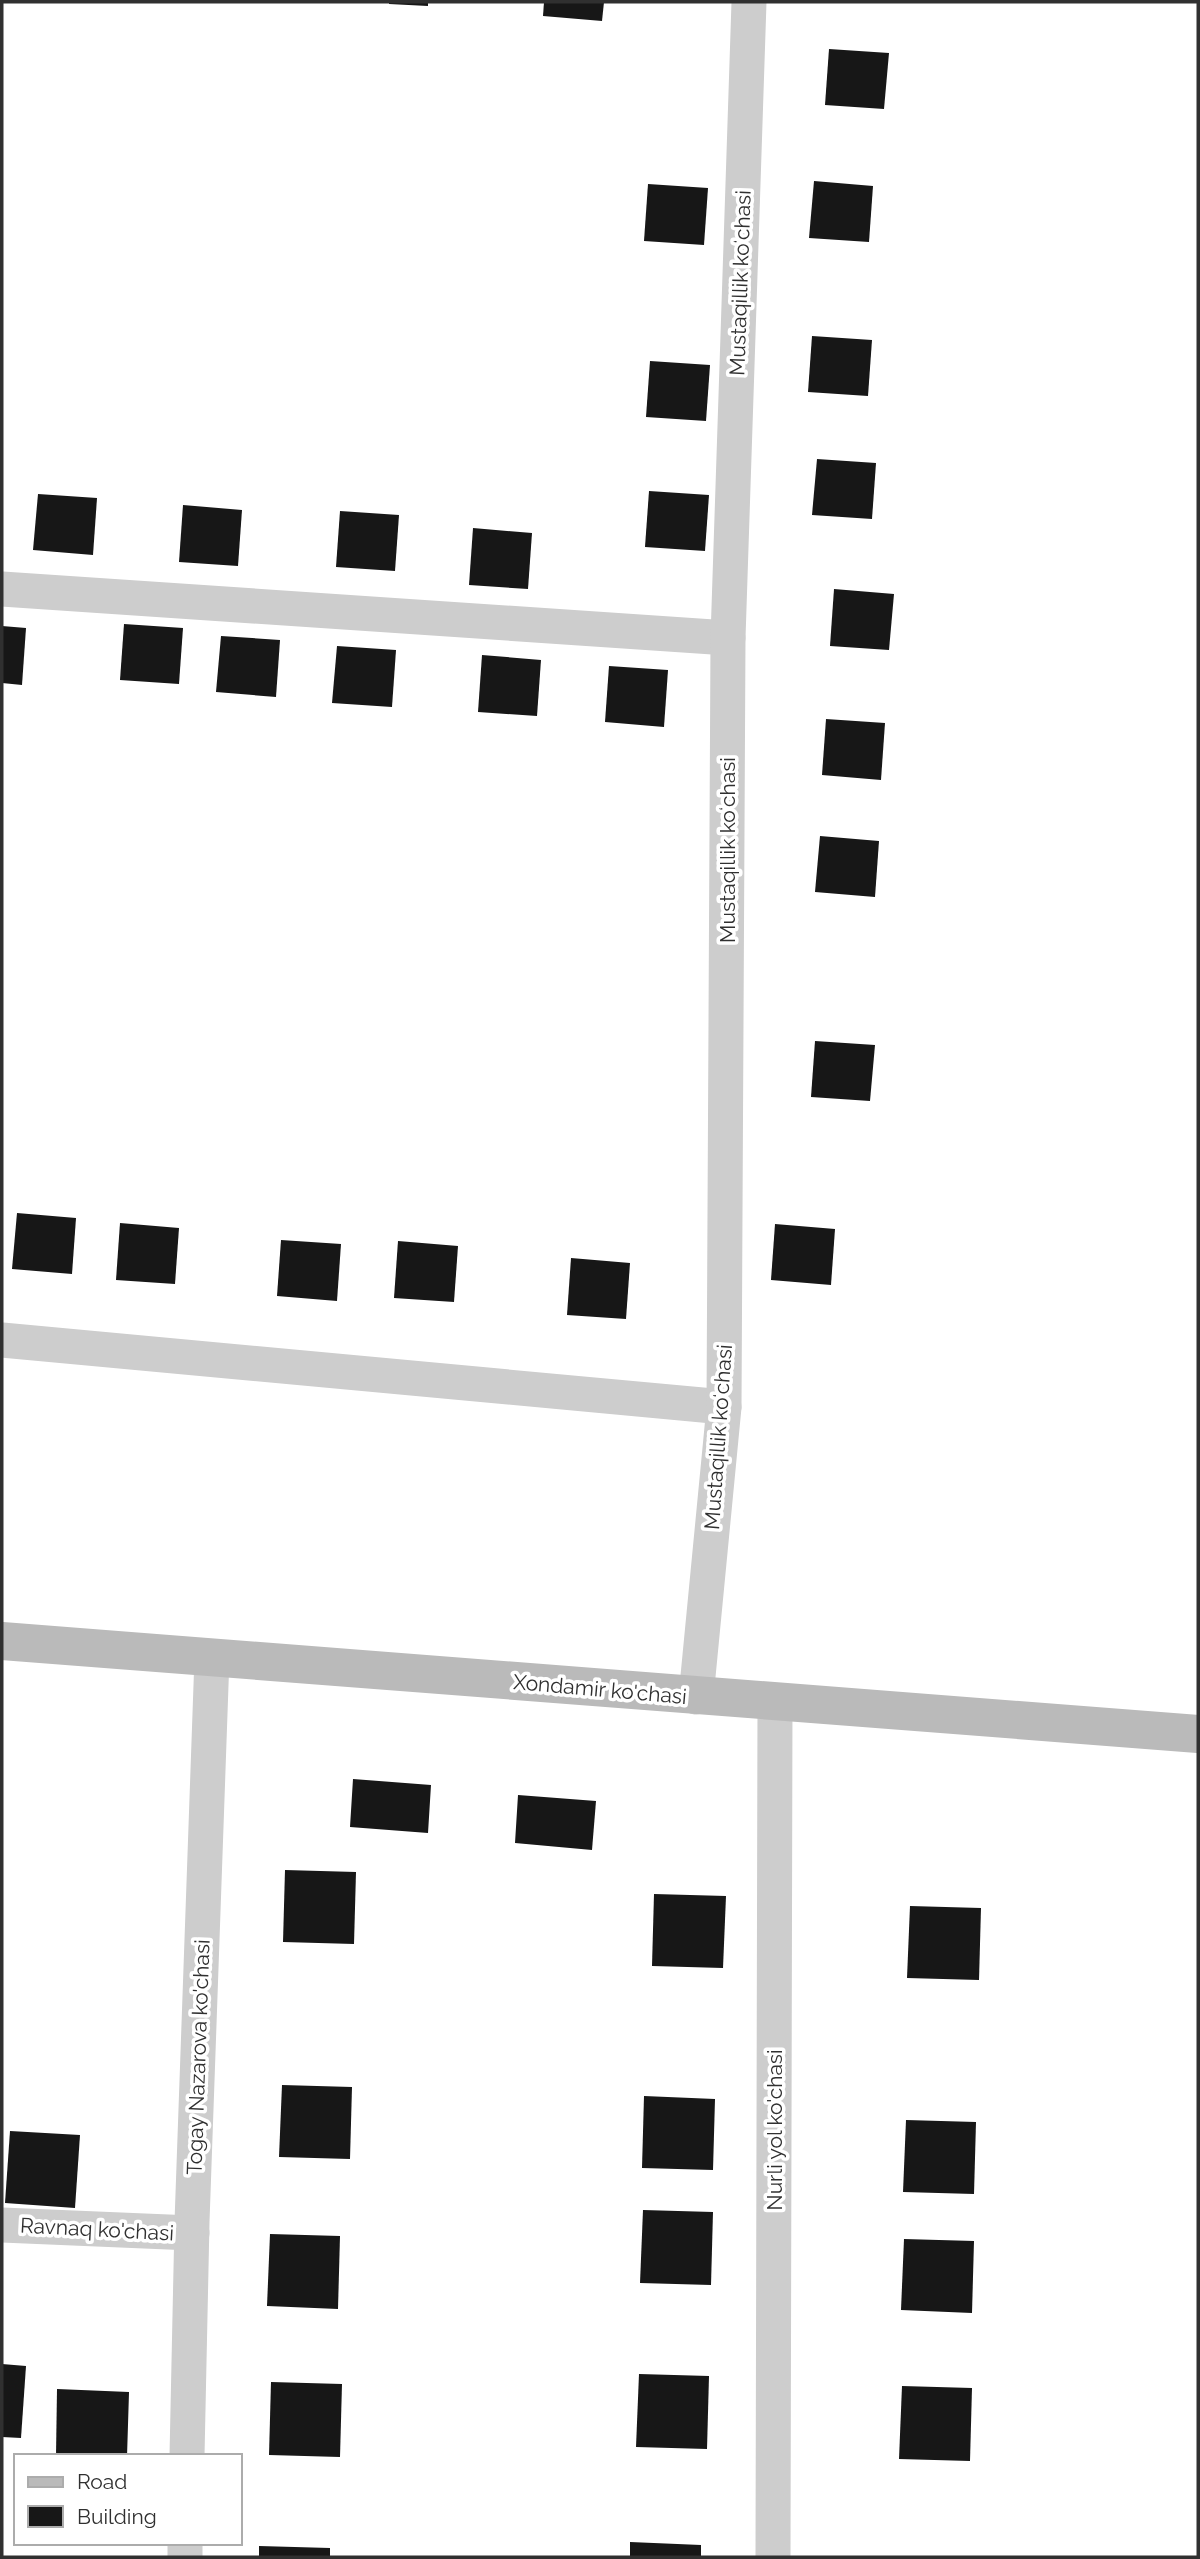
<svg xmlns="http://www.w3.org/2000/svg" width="1200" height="2559" font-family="Raleway,sans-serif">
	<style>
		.building { fill: #171717 }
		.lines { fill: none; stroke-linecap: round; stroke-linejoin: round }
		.street { stroke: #cdcdcd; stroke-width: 35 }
		.secondary { stroke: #bababa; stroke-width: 38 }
		.labels { text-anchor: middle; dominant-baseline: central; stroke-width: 7; stroke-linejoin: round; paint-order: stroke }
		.street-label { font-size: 21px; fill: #303030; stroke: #fff }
	</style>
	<rect width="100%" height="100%" fill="#fff"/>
	<g class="building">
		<path d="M389 2H428V6L389 4Z"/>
		<path d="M544 2H604L602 21 543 16Z"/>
		<path d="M829 49 889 53 884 109 825 105Z"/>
		<path d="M814 181 873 186 869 242 809 238Z"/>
		<path d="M648 184 708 188 704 245 644 241Z"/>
		<path d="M812 336 872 340 868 396 808 392Z"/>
		<path d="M650 361 710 365 706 421 646 417Z"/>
		<path d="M817 459 876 463 872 519 812 515Z"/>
		<path d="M649 491 709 495 705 551 645 547Z"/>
		<path d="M38 494 97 498 93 555 33 550Z"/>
		<path d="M183 505 242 510 238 566 179 562Z"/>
		<path d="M340 511 399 515 395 571 336 567Z"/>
		<path d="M473 528 532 533 528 589 469 585Z"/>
		<path d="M834 589 894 594 889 650 830 646Z"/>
		<path d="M124 624 183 628 179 684 120 680Z"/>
		<path d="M2 626 26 628 22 685 2 683Z"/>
		<path d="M221 636 280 640 276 697 216 692Z"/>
		<path d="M337 646 396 650 392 707 332 703Z"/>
		<path d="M482 655 541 660 537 716 478 712Z"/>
		<path d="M609 666 668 670 664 727 605 722Z"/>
		<path d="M826 719 885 723 881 780 822 775Z"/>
		<path d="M820 836 879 841 875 897 815 892Z"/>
		<path d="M815 1041 875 1045 870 1101 811 1097Z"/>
		<path d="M17 1213 76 1218 72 1274 12 1269Z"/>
		<path d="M120 1223 179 1228 175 1284 116 1280Z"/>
		<path d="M775 1224 835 1229 831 1285 771 1280Z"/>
		<path d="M281 1240 341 1244 337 1301 277 1296Z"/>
		<path d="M398 1241 458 1246 454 1302 394 1298Z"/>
		<path d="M571 1258 630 1263 626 1319 567 1315Z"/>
		<path d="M353 1779 431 1785 428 1833 350 1827Z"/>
		<path d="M518 1795 596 1801 592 1850 515 1843Z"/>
		<path d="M285 1870 356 1872 354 1944 283 1942Z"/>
		<path d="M654 1894 726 1896 723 1968 652 1966Z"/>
		<path d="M910 1906 981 1908 979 1980 907 1978Z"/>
		<path d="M282 2085 352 2087 350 2159 279 2157Z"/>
		<path d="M644 2096 715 2099 713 2170 642 2168Z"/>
		<path d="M906 2120 976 2122 974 2194 903 2192Z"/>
		<path d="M10 2131 80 2135 75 2208 5 2203Z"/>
		<path d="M643 2210 713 2212 711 2285 640 2283Z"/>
		<path d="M270 2234 340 2236 338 2309 267 2306Z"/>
		<path d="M904 2239 974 2241 972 2313 901 2310Z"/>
		<path d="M2 2364 26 2366 21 2438 2 2437Z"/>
		<path d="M639 2374 709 2376 707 2449 636 2447Z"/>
		<path d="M271 2382 342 2384 340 2457 269 2455Z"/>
		<path d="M902 2386 972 2388 970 2461 899 2459Z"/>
		<path d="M57 2389 129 2392 127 2456H56Z"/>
		<path d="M630 2542 701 2545V2557H630Z"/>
		<path d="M259 2546 330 2548V2557H259Z"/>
	</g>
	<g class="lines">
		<g class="street">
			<path d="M2 589 728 638"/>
			<path d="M2 1340 724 1407"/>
			<path d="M696 1697 724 1407 728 638 749 2"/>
			<path d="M2 2225 192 2233"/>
			<path d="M187 2456 192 2222 212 1657"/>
			<path d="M185 2557V2543"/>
			<path d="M773 2557 775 1702"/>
		</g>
		<path class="secondary" d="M2 1641 1198 1734"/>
	</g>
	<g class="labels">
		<g class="street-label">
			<text transform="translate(740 283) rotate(-88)">Mustaqillik koʻchasi</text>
			<text transform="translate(727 850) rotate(-90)">Mustaqillik koʻchasi</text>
			<text transform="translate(718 1437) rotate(-86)">Mustaqillik koʻchasi</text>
			<text transform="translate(600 1689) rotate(5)">Xondamir ko'chasi</text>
			<text transform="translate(198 2057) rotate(-88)">Togay Nazarova ko'chasi</text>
			<text transform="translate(774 2130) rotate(-90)">Nurli yol ko'chasi</text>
			<text transform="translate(97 2229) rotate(3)">Ravnaq ko'chasi</text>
		</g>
	</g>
	<rect width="1200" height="2559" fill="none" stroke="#303030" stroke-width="7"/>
	<rect x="14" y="2454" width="228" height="91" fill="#ffffff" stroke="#acacac" stroke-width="2"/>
	<rect x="28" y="2477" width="35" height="10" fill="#bababa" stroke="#acacac" stroke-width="2"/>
	<text x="77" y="2489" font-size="21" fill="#303030">Road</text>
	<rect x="28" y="2506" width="35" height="21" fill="#171717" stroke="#acacac" stroke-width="2"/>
	<text x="77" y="2524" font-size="21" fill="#303030">Building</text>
</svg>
